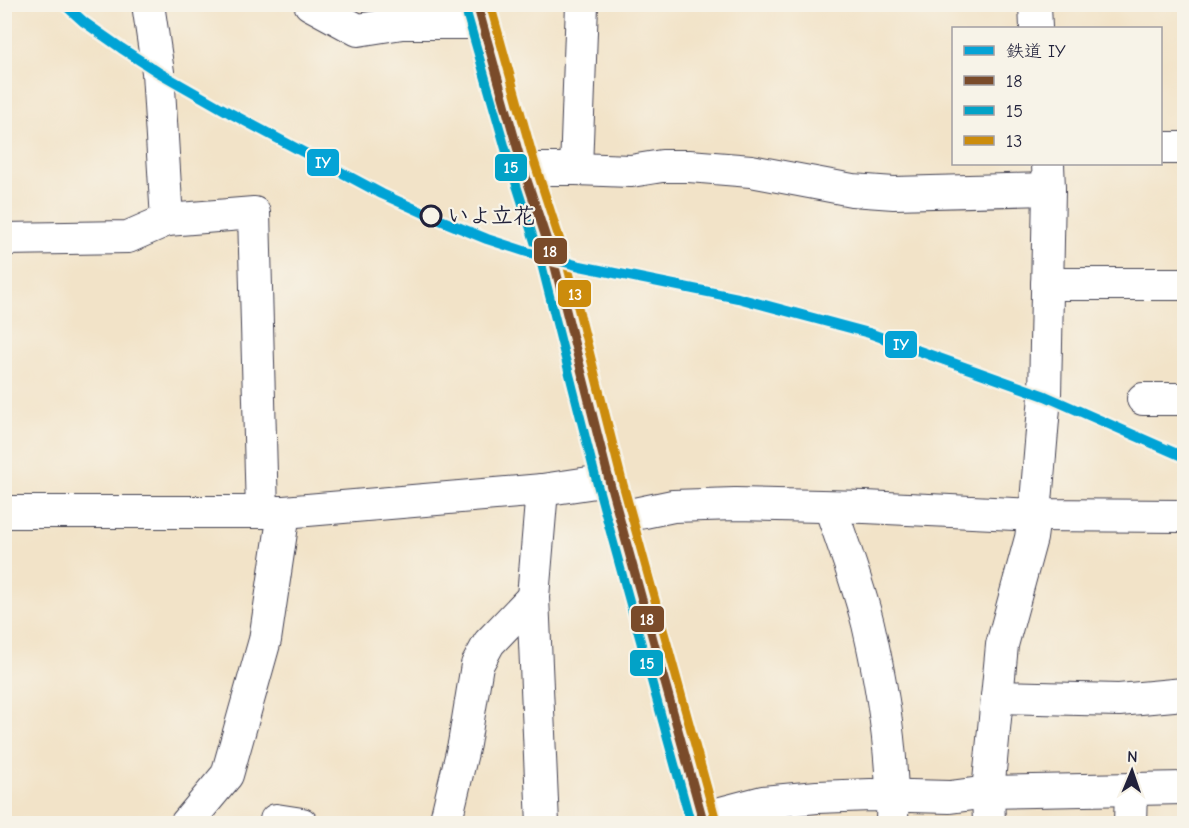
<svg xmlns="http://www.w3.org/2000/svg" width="1189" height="828" font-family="'Comic Neue','Klee One',sans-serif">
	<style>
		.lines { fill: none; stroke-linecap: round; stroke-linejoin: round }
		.minor-casing { stroke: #413f50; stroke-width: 34 }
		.minor { stroke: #fff; stroke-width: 32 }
		.bus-1-casing { stroke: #f7f3e8; stroke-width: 14 }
		.bus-2-casing { stroke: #f7f3e8; stroke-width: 14 }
		.bus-3-casing { stroke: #f7f3e8; stroke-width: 14 }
		.bus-1 { stroke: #7a4b2a; stroke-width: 9 }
		.bus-2 { stroke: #02a2c7; stroke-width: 9 }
		.bus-3 { stroke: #cc8c0c; stroke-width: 9 }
		.rail-1-casing { stroke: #f7f3e8; stroke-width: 15 }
		.rail-1 { stroke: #05a3d6; stroke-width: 10 }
		.stop-dot { fill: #f7f3e8; stroke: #22223b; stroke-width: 3 }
		.labels { text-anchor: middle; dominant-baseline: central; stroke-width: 4.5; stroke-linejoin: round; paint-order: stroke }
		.stop-label { font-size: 22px; font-weight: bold; fill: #22223b; stroke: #f7f3e8; text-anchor: start }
		.line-badge { stroke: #f7f3e8; stroke-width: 2 }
		.badge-label { font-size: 16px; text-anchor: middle; font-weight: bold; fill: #fff }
	</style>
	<rect width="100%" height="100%" fill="#f7f3e8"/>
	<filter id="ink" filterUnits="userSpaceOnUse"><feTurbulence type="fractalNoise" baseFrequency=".0167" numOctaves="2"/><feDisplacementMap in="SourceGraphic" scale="12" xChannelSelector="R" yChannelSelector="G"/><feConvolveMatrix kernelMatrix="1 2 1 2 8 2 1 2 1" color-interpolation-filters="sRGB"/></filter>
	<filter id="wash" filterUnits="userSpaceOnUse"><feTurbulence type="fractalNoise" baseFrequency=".008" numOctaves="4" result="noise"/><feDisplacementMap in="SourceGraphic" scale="24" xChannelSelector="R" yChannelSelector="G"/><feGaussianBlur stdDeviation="1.35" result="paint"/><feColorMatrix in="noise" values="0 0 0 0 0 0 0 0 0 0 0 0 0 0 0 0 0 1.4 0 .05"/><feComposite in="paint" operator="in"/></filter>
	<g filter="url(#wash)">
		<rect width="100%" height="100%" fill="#f2e3c8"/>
	</g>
	<g filter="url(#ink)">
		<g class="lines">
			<defs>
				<g id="minor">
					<path d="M148 4 158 72 167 220"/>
					<path d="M310 4 358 30 402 23H483"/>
					<path d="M477 4C501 90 523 176 553 259L609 480 704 824"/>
					<path d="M1035 4 1036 28"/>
					<path d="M1160 148H1184"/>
					<path d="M524 169H576L582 4"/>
					<path d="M576 169 631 171 662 166H689L751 171 852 190 894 193 1049 189"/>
					<path d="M4 239 128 237 167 220 254 213 262 512"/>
					<path d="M1047 284H1184"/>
					<path d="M1143 399H1184"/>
					<path d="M542 490 533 597 543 824"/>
					<path d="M830 507C844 546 858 584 868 624 883 689 894 757 892 824"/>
					<path d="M4 512H284L542 490 609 480"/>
					<path d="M620 517 673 506 735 504 865 507 1034 515 1184 516"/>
					<path d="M997 697 1119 700 1184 694"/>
					<path d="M702 818 763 802 817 797 871 795 950 797 988 792 1184 788"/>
					<path d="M276 820 302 824"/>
					<path d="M186 824 227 775 265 640 284 512"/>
					<path d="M445 824 464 744 477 665 489 643 533 597"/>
					<path d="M989 824 988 792 1002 645 1031 538 1036 502 1045 396 1049 189 1048 164"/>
					<path d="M1130 824 1131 789"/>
				</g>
			</defs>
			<use href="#minor" class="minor-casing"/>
			<use href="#minor" class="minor"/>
			<defs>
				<path id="bus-1" d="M477 4 522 165 553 259 609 480 704 824"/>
				<path id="bus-2" d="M465 7 511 168 541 262 597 483 691 824"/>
				<path id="bus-3" d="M490 4 534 161 565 256 621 477 716 821"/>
			</defs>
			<use href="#bus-1" class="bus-1-casing"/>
			<use href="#bus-2" class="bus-2-casing"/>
			<use href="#bus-3" class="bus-3-casing"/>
			<use href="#bus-1" class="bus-1"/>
			<use href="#bus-2" class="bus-2"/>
			<use href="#bus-3" class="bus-3"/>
			<defs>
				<path id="rail-1" d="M64 4 84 22 121 48 158 72 230 113 382 194 433 217 487 239 527 252 580 266 738 298 869 333 1045 396 1184 457"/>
			</defs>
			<use href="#rail-1" class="rail-1-casing"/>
			<use href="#rail-1" class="rail-1"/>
		</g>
	</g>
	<circle class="stop-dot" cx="431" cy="216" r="10"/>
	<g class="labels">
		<g class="stop-label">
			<text x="447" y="216">いよ立花</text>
		</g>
	</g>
	<g class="line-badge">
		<rect x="306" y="148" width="34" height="29" rx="6" fill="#05a3d6"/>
		<rect x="494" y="153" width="34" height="29" rx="6" fill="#02a2c7"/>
		<rect x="533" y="237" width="35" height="28" rx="6" fill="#7a4b2a"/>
		<rect x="557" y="279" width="35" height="29" rx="6" fill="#cc8c0c"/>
		<rect x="884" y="330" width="34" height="29" rx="6" fill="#05a3d6"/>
		<rect x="630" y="605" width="35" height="28" rx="6" fill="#7a4b2a"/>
		<rect x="629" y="649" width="35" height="28" rx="6" fill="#02a2c7"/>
	</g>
	<g class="badge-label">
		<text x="323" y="168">IY</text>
		<text x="511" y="173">15</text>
		<text x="550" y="257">18</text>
		<text x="575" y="300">13</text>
		<text x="901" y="350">IY</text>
		<text x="647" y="625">18</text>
		<text x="647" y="669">15</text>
	</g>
	<rect width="1189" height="828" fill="none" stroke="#f7f3e8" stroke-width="24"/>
	<rect x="952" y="27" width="210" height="138" fill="#f7f3e8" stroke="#a29fa3" stroke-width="1.5"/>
	<rect x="964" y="46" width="30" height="9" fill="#05a3d6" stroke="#a29fa3" stroke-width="1.5"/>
	<text x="1006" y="57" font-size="18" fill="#22223b">鉄道 IY</text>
	<rect x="964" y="76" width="30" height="9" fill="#7a4b2a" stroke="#a29fa3" stroke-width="1.5"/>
	<text x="1006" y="87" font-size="18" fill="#22223b">18</text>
	<rect x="964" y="106" width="30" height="9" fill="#02a2c7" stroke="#a29fa3" stroke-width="1.5"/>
	<text x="1006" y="117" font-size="18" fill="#22223b">15</text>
	<rect x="964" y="136" width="30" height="9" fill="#cc8c0c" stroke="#a29fa3" stroke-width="1.5"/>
	<text x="1006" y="147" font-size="18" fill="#22223b">13</text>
	<g transform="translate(1132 771) rotate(2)" stroke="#f7f3e8" stroke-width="4.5" paint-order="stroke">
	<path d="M0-4.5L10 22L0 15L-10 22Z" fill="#22223b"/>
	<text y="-9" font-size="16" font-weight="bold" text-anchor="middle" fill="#22223b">N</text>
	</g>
</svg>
